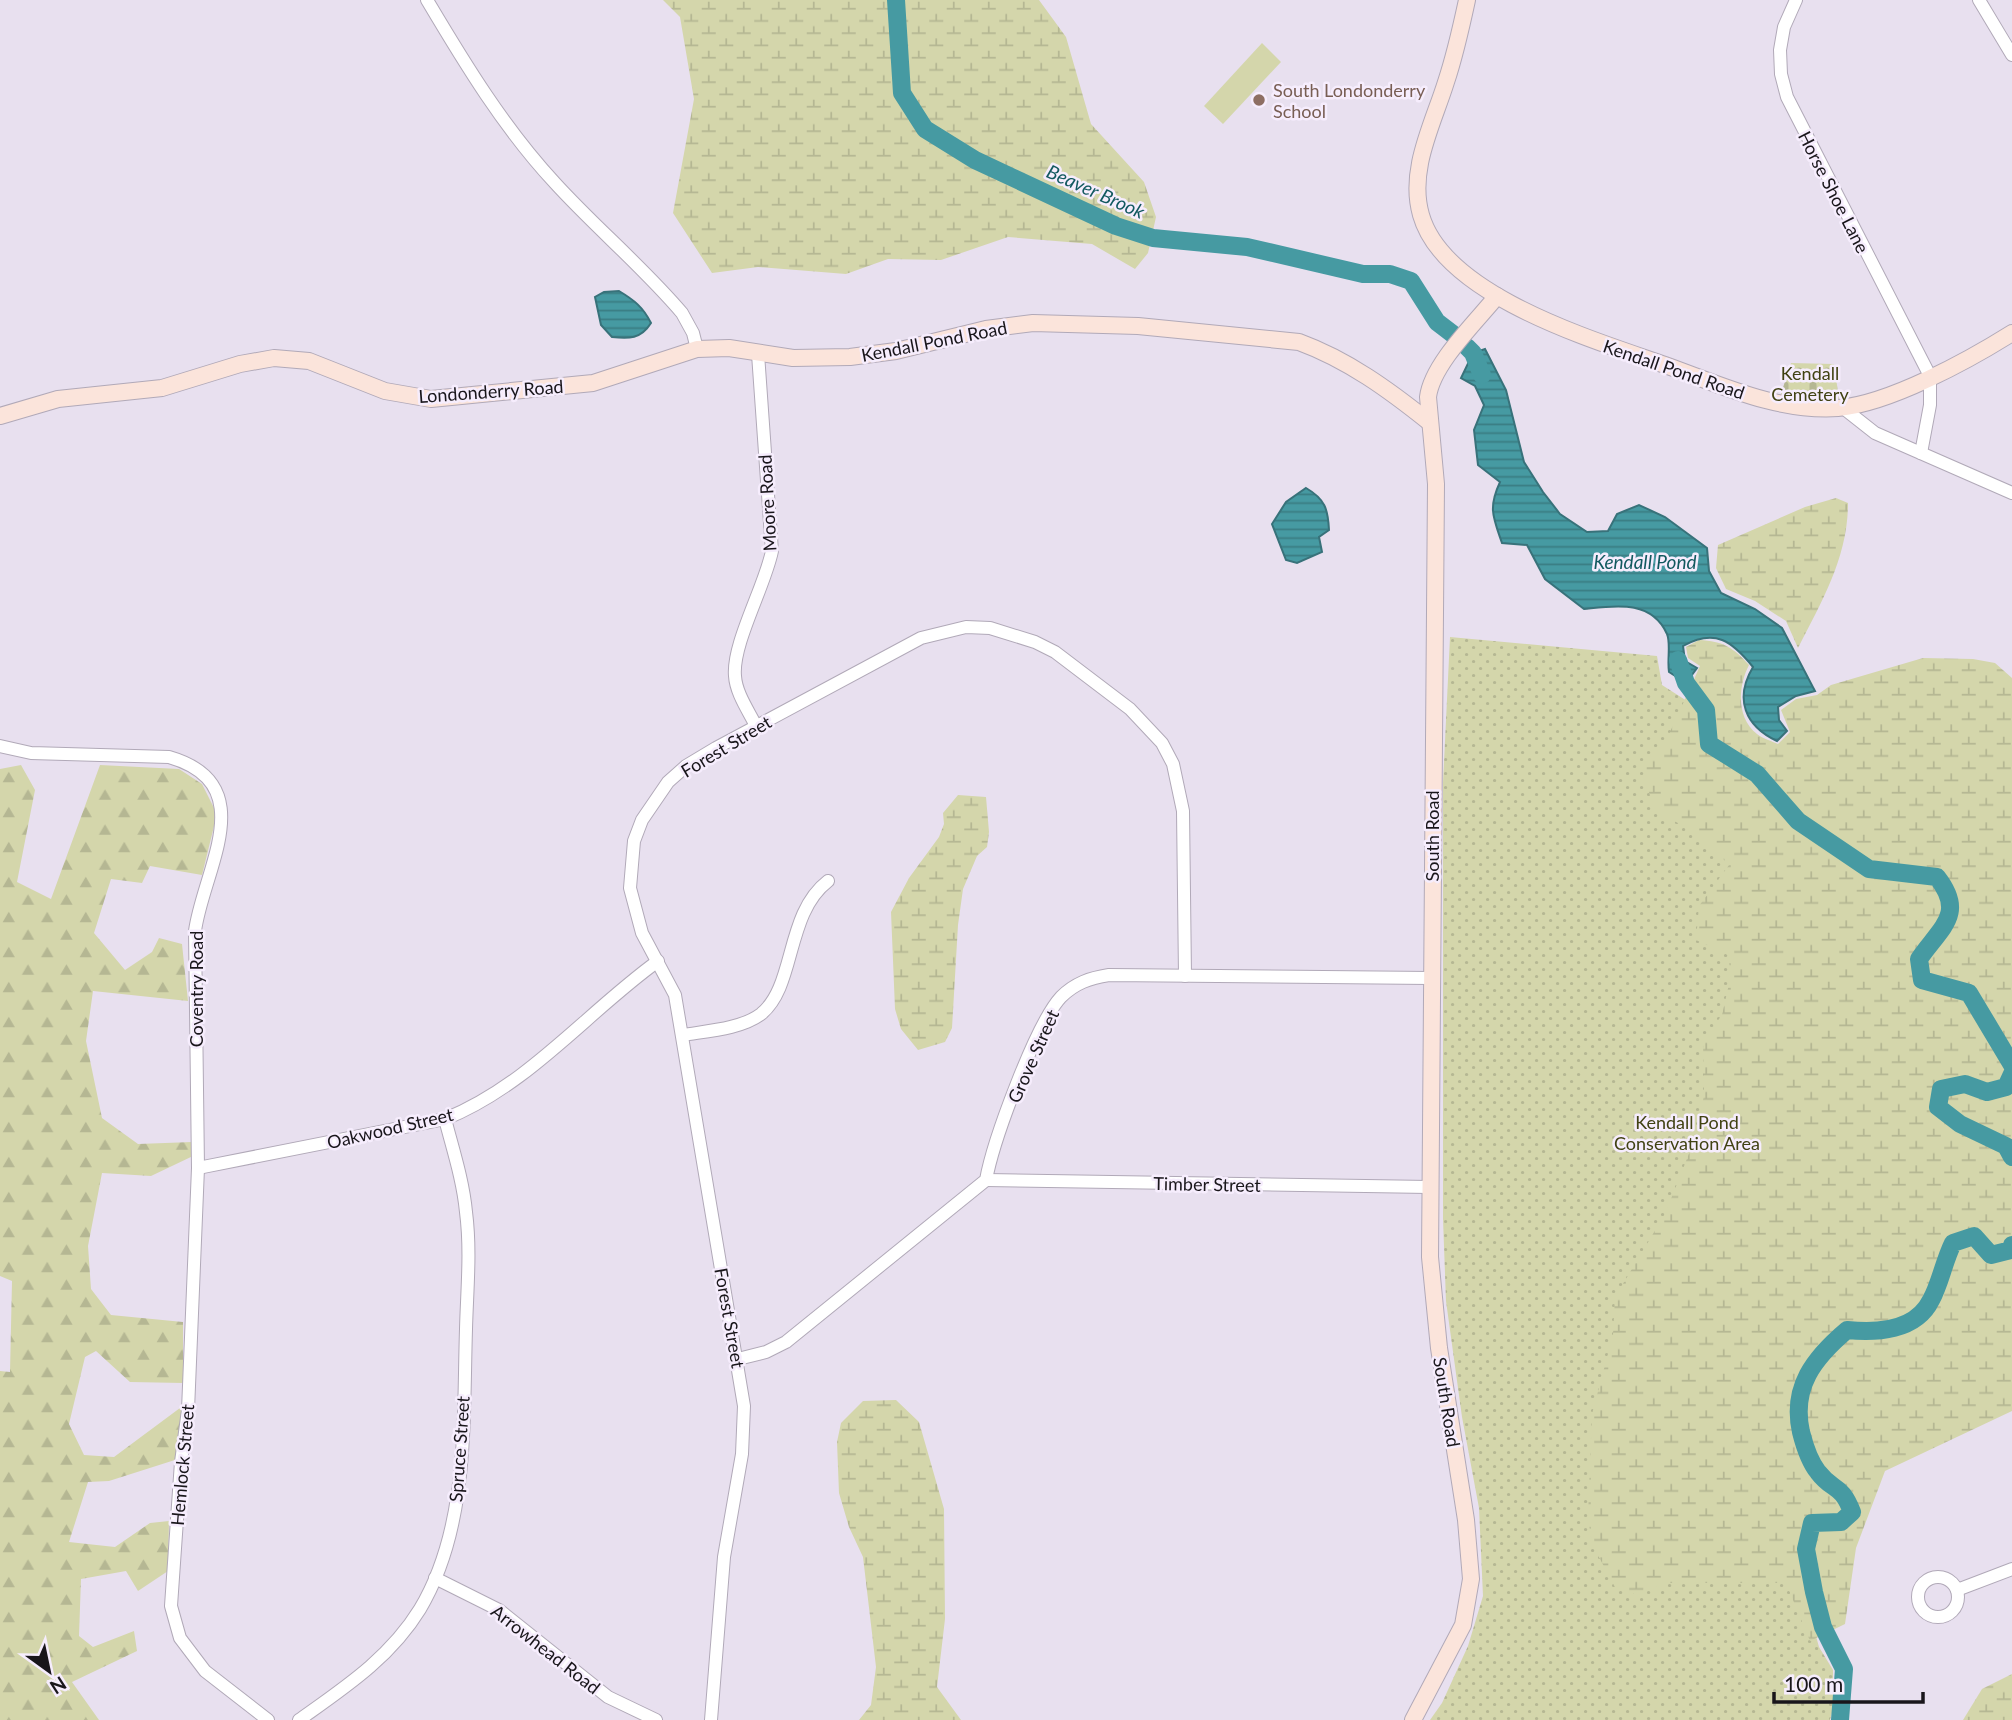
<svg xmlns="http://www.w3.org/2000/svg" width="2012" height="1720" font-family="Lato,sans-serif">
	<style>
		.grass { fill: url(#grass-dots) }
		.forest { fill: url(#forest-firs) }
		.wetland { fill: url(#wetland-marsh) }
		.cemetery { fill: url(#cemetery-stones) }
		.pitch { fill: #d4d6ab }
		.water { fill: url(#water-rules); stroke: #38727a; stroke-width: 2 }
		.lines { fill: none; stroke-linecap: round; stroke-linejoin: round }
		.river { stroke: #469aa2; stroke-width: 18 }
		.street-casing { stroke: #b1a9b8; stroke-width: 14 }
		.secondary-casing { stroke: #b1a9b8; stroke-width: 18 }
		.street { stroke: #fff; stroke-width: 12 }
		.secondary { stroke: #fbe4db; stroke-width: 16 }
		.education-dot { fill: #8d6e63; stroke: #f6edfd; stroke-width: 2.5 }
		.labels { text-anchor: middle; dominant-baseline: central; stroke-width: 5; stroke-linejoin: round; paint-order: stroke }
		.education-label { font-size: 18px; fill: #785e54; stroke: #f6edfd; text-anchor: start }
		.street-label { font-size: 18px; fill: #19161b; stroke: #f6edfd }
		.park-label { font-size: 18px; fill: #414213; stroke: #f6edfd }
		.water-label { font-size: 19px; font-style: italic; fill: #12595f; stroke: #f6edfd }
	</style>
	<defs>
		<pattern id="grass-dots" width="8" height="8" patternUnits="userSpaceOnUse" patternTransform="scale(1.75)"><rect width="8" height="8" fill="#d4d6ab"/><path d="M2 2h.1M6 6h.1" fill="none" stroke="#b5b793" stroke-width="1.8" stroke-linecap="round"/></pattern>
		<pattern id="forest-firs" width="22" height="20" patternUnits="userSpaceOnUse" patternTransform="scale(1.75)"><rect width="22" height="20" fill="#d4d6ab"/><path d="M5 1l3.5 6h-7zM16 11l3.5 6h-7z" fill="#b5b793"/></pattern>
		<pattern id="wetland-marsh" width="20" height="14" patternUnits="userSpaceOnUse" patternTransform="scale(1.75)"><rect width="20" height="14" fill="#d4d6ab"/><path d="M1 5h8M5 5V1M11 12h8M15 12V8" fill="none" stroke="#b5b793"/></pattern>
		<pattern id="cemetery-stones" width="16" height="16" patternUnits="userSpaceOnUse" patternTransform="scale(1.75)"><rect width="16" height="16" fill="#d4d6ab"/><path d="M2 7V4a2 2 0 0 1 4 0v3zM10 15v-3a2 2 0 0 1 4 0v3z" fill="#b5b793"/></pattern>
		<pattern id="water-rules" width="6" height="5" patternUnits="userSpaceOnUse" patternTransform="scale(1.75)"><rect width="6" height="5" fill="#469aa2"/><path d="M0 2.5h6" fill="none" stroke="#3a7d83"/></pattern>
	</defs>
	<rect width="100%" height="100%" fill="#e8e0ef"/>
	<path class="grass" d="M1450 637 1657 656 1662 685 1687 701 1744 785 1811 1618 1819 1647 1833 1670V1709L1830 1720H1430L1442 1703 1468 1646 1483 1596 1479 1508 1462 1417 1446 1301 1443 1219V783Z"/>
	<path class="forest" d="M21 765 35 790 17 882 51 899 100 765 179 769 202 784 217 814 202 875 150 866 142 883 111 879 94 933 125 970 152 952 159 938 182 944 188 1001 93 991 86 1041 102 1118 138 1144 192 1142 193 1156 151 1176 102 1173 88 1246 91 1289 111 1315 183 1322V1383L130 1382 96 1351 85 1357 69 1424 84 1455 114 1457 184 1405 178 1459 109 1481 88 1482 69 1542 115 1547 150 1523 169 1521 168 1571 138 1591 126 1571 81 1579 79 1636 93 1647 134 1631 137 1651 72 1682 99 1720H0V1371L10 1372 12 1281 0 1276V769Z"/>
	<g class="wetland">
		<path d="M663 0H1039L1066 37 1091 124 1144 182 1156 217 1148 253 1135 269 1092 244 1008 237 941 260 888 259 846 274 758 267 712 273 673 213 694 99 680 17Z"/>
		<path d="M1836 498 1848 503C1848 557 1822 601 1798 648L1786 621 1755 601 1726 589 1716 568 1718 545 1805 507Z"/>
		<path d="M1699 640C1723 641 1734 648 1749 665 1738 686 1736 718 1757 734 1763 739 1772 741 1778 744L1790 732 1781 710 1796 699 1817 695 1831 685 1923 658 1973 659 1995 663 2012 678V1411L1885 1471 1856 1548 1845 1624 1810 1641 1786 1583H1666L1638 1595 1616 1589 1592 1544 1588 1517 1592 1414 1613 1335 1615 1297 1665 1214 1692 1146 1704 1096 1703 1040 1722 1015 1731 975 1728 955 1696 940 1699 906 1729 865 1700 835 1665 816 1652 802 1644 776 1646 761 1665 743 1700 666 1688 658 1686 647Z"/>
		<path d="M958 795 986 797 989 832 987 847 977 856 963 889 958 925 952 1028 945 1042 918 1050 901 1029 895 1009 891 912 909 878 939 837 944 824 943 813Z"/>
		<path d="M896 1400 919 1422 944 1509 945 1619 937 1687 961 1720H859L871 1705 876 1667 863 1557 849 1527 839 1493 837 1442 841 1423 863 1401Z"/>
		<path d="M2012 1674V1720H1963L1982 1689Z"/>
	</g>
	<path class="cemetery" d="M1791 363 1834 364 1839 399 1821 403 1780 397Z"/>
	<path class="pitch" d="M1262 43 1281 62 1223 124 1204 106Z"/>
	<g class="water">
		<path d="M619 291C634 300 643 307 651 323 641 339 629 339 612 337L601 325 595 297 604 292Z"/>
		<path d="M1485 349 1506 390 1524 462 1543 492 1560 514 1587 532 1608 531 1617 514 1639 505 1665 517 1707 548 1709 571 1721 593 1755 609 1782 628 1815 691 1796 696 1778 707 1779 720 1787 731 1777 741C1745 726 1734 699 1753 667 1732 641 1715 628 1683 646L1685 661 1697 668 1686 683 1669 672C1667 661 1671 643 1667 634 1651 599 1614 606 1584 609L1545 579 1527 545 1502 543C1493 517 1488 508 1500 482L1478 465 1474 430 1484 405 1475 386 1461 378 1473 353Z"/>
		<path d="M1306 488C1325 499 1328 509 1329 530L1319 537 1322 552 1297 563 1286 560 1272 524 1286 502Z"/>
	</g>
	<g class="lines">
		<g class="river">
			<path d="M896 0 902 93 925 129 975 160 1116 226 1153 238 1247 247 1363 274H1390L1411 281 1437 322 1454 335"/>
			<path d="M1467 347 1473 353 1482 375"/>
			<path d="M1678 660 1686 683 1706 710 1709 744 1757 774 1798 821 1869 869 1937 877C1966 914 1941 927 1919 959L1922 980 1969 993 2012 1065"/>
			<path d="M2012 1074 2006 1087 1987 1092 1965 1084 1941 1089 1938 1107 1960 1124 2006 1146 2012 1157"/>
			<path d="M1840 1720 1844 1669 1823 1627 1814 1592 1806 1549 1812 1523 1841 1522 1852 1512C1841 1483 1833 1492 1818 1472 1810 1462 1804 1444 1801 1432 1791 1387 1814 1358 1847 1330 1876 1333 1916 1331 1931 1300 1940 1284 1944 1261 1953 1243L1974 1236 1991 1255 2011 1250 2012 1245"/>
		</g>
		<defs>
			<g id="street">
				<path d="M427 0C465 64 504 128 555 183 596 228 643 267 682 313L693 333 697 349"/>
				<path d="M1796 0 1784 27 1780 50 1781 74 1787 97 1930 376V405L1921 453"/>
				<path d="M1979 0 2012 55"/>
				<path d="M1842 407 1875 433 2012 493"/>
				<path d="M756 726C748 710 736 693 735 676 732 644 765 586 772 551L758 354"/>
				<path d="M0 746 31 753 169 757C263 784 203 870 195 931L198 1168 188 1410 181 1462 171 1606 180 1638 205 1671 268 1720"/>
				<path d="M683 1035C707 1031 741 1029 761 1014 796 986 785 914 828 881"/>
				<path d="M198 1168 445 1119C529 1085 586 1013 658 961"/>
				<path d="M986 1180 1429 1187"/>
				<path d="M738 1359 766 1352 786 1342 986 1180C993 1141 1036 1024 1061 997 1075 983 1090 978 1109 975L1431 978"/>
				<circle cx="1938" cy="1597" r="20"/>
				<path d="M435 1578 499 1610 608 1697 656 1720"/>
				<path d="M1957 1590 2012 1569"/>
				<path d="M299 1720C344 1688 390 1658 420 1609 469 1527 463 1421 466 1329 467 1290 471 1251 466 1212 463 1180 453 1150 445 1119"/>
				<path d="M711 1720 724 1557 742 1454 744 1406 675 995 642 933 630 888 634 841 642 820 668 782 686 766 716 748 921 638 966 627 990 628 1035 642 1055 652 1130 709 1162 743 1173 764 1183 811 1185 976"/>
			</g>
			<g id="secondary">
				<path d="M1467 0C1461 28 1455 55 1446 82 1433 124 1408 170 1421 215 1444 296 1594 340 1665 365 1721 385 1777 412 1838 408 1889 404 1969 360 2012 333"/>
				<path d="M0 416 58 399 162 388 240 364 274 358 309 361 385 391 431 399 593 383 697 349 729 348 793 358 850 357 896 351 986 329 1033 323 1138 326 1299 342C1348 360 1389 390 1429 422"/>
				<path d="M1413 1720 1463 1625 1471 1579 1466 1520 1439 1348 1430 1257 1436 484 1428 397C1432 364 1476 322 1497 296"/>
			</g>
		</defs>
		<use href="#street" class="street-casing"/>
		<use href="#secondary" class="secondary-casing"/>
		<use href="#street" class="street"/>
		<use href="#secondary" class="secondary"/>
	</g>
	<circle class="education-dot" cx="1259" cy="100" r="7"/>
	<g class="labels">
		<g class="education-label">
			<text x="1273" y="90">South Londonderry<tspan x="1273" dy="21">School</tspan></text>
		</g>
		<g class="street-label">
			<text transform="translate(1834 192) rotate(63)">Horse Shoe Lane</text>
			<text transform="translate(934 341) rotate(-11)">Kendall Pond Road</text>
			<text transform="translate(1674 369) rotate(19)">Kendall Pond Road</text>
			<text transform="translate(491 391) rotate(-4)">Londonderry Road</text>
			<text transform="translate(767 503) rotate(-93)">Moore Road</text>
			<text transform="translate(726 746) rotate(-31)">Forest Street</text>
			<text transform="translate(1432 836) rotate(-90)">South Road</text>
			<text transform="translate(196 989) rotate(-90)">Coventry Road</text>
			<text transform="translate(1033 1056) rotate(-66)">Grove Street</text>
			<text transform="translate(390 1128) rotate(-13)">Oakwood Street</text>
			<text transform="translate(1207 1184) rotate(1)">Timber Street</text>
			<text transform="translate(730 1318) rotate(80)">Forest Street</text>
			<text transform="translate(1447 1402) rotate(81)">South Road</text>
			<text transform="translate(459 1449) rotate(-86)">Spruce Street</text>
			<text transform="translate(182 1465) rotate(-85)">Hemlock Street</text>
			<text transform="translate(546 1649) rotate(38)">Arrowhead Road</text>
		</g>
		<g class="park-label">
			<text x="1810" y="373">Kendall<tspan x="1810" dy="21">Cemetery</tspan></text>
			<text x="1687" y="1122">Kendall Pond<tspan x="1687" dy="21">Conservation Area</tspan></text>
		</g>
		<g class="water-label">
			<text transform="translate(1096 191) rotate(24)">Beaver Brook</text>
			<text x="1645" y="561">Kendall Pond</text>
		</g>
	</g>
	<g transform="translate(49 1671) rotate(147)" stroke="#f6edfd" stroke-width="5" paint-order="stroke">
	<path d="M0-5L12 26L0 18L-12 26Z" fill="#19161b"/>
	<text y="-10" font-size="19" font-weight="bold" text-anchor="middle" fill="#19161b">N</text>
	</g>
	<path d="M1774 1692v10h149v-10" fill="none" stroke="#19161b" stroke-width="3.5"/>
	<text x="1784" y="1692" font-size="21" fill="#19161b" stroke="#f6edfd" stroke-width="5" paint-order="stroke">100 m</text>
</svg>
